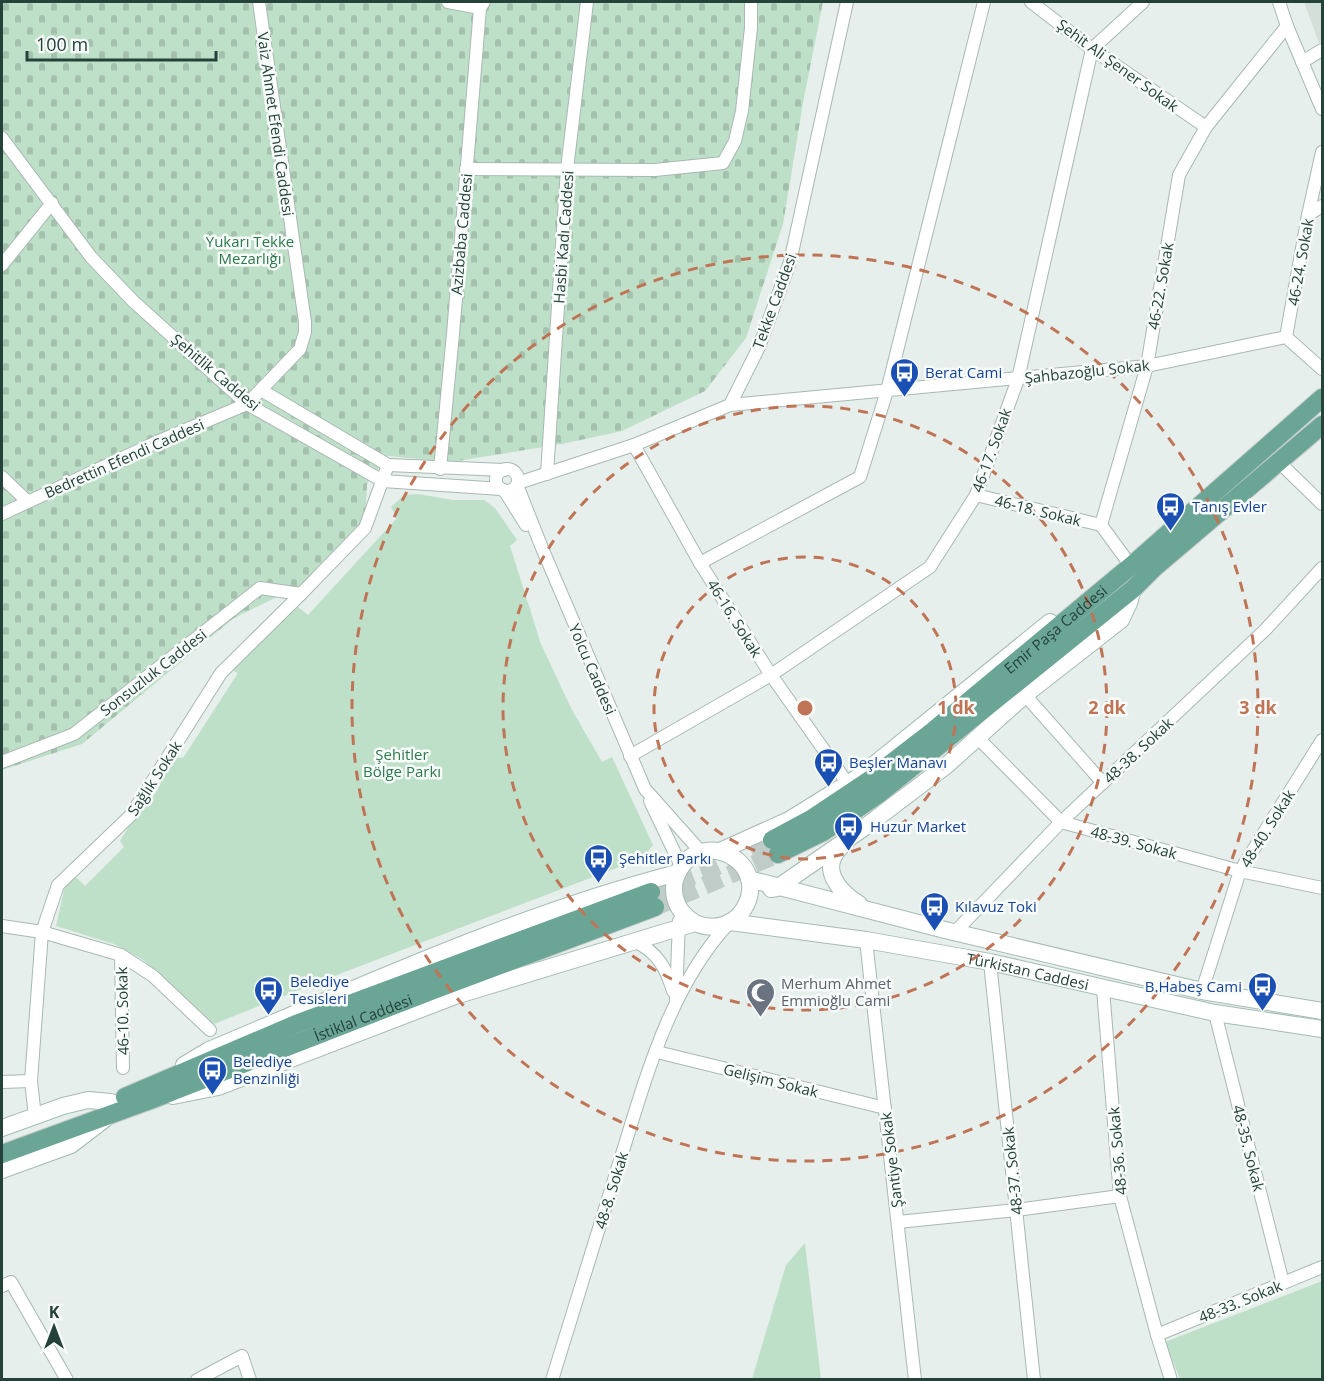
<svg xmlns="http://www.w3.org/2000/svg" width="1324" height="1381" font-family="'Open Sans',sans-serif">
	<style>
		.built { fill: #d4dfda }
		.cemetery { fill: url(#cemetery-stones) }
		.park { fill: #bfe0c8 }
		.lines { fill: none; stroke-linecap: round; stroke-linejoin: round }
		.primary-tunnel { stroke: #bfccc8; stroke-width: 18; stroke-dasharray: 18 9; stroke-linecap: butt }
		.street-casing { stroke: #a8b8b2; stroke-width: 14 }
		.secondary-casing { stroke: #a4bbb3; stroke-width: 18 }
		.primary-casing { stroke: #c2cac8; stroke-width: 20 }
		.street { stroke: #fff; stroke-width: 12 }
		.secondary { stroke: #fff; stroke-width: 16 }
		.primary { stroke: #6aa596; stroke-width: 18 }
		.ring { fill: none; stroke: #c07456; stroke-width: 3; stroke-dasharray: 10 8 }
		.labels { text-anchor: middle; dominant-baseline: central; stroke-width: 5; stroke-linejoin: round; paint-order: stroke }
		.street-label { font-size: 15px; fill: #24423a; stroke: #f7fbf9 }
		.park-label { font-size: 15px; fill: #2d7a4b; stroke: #f7fbf9 }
		.transit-label { font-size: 15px; fill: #164399; stroke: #f7fbf9; text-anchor: start }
		.worship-label { font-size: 15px; fill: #5b616d; stroke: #f7fbf9; text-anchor: start }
		.centre { fill: #c07456; stroke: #f7fbf9; stroke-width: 3 }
		.ring-label { font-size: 18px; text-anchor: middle; font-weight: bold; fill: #c07456; stroke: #f7fbf9; stroke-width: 5; stroke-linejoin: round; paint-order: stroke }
	</style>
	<defs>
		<pattern id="cemetery-stones" width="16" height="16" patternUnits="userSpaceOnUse" patternTransform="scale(1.5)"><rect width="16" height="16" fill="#bfe0c8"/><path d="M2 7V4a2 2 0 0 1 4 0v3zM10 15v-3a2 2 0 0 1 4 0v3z" fill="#a4c1ad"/></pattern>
	</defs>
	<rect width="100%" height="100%" fill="#e6efeb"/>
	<path class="built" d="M1304 2H1322V41L1319 43Z"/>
	<path class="cemetery" d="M2 2H823L803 103 783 224 746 338 705 391 622 431 562 444 451 462 388 456 367 484 366 506 360 524 300 586 234 618 82 744 2 770Z"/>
	<g class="park">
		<path d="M418 494 453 500H484L495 508 517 540 510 546 541 644 571 708 602 762 612 757 653 845 644 856 627 864 342 973 214 1024 142 959 114 944 56 926 65 886 76 877 85 886 124 847 120 841 131 823 157 791 173 756 183 758 238 673 232 670 297 606 308 615 397 518 391 507 404 495Z"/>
		<path d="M805 1243 821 1379H752L786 1265Z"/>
		<path d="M1322 1281V1379H1180L1165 1342Z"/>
	</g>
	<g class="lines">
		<g class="primary-tunnel">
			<path d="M651 892 715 867 772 840"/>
			<path d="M655 907 778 854"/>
		</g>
		<defs>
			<g id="street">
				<path d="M448 2 480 8"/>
				<path d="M1031 2 1092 49 1206 127"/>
				<path d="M1279 2 1287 26 1322 109"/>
				<path d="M1302 62 1322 50"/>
				<path d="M2 138 91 257 133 301 247 404 383 481 501 489"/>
				<path d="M466 169 655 170 723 163 735 141 742 111 751 28V2"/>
				<path d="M1308 215 1322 206"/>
				<path d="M2 265 52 203"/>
				<path d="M1286 337 1308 215 1322 152"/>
				<path d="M261 390 388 465 504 470"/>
				<path d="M730 405 1147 366 1286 337 1322 369"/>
				<path d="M634 445 700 563 771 675 848 784"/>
				<path d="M1280 463 1322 504"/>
				<path d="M440 469 453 334 480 8 484 2"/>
				<circle cx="507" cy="480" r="11"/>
				<path d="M547 474 567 169 587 2"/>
				<path d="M2 477 27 501"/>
				<path d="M518 483 634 445 730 405 759 347 790 262 847 2"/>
				<path d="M517 485 542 548 645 789 701 852"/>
				<path d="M504 490 526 525"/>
				<path d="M976 495 1101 525"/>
				<path d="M2 514 159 441 247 404 300 349 305 332V322L259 2"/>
				<path d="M700 563 860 477 887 391 984 2"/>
				<path d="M1131 566 1101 525 1147 366 1179 175 1206 127 1287 26"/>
				<path d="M1025 695 1103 783"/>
				<path d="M978 738 1061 822 1240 871 1322 888"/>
				<path d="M630 756 771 675 930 567 976 495 1018 379 1092 49 1143 2"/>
				<path d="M2 762 74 734 260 588 301 594"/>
				<path d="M650 801 681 866"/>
				<path d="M2 926 42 932 121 955 153 976 210 1030"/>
				<path d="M955 932 1061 822 1265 630 1322 568"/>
				<path d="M866 940 915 1380"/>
				<path d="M636 942C658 953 666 968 673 991"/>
				<path d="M121 955 123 1068"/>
				<path d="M990 962 1034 1380"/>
				<path d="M1103 989 1120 1196 1157 1335 1171 1380"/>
				<path d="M1202 991 1240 871 1322 740"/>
				<path d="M676 1000 679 921"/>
				<path d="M1215 1013 1283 1283"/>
				<path d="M657 1052 885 1108"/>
				<path d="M2 1082 31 1081"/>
				<path d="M35 1117 31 1081 42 932 58 885 131 815 221 673 301 594 365 528 388 465"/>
				<path d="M898 1222 1016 1210 1120 1196"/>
				<path d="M2 1286 11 1282 67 1380"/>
				<path d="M1157 1335 1322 1267"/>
				<path d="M197 1380 242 1356 250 1380"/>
				<path d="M552 1380C574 1310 595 1240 617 1170 644 1085 667 990 729 923"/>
			</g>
			<g id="secondary">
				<path d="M842 846C818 867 838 891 859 904"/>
				<path d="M720 851 789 820 860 776 1050 622"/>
				<path d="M749 879 945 930 1202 991 1322 1011"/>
				<path d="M771 889 777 888 865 827 947 765 1025 695 1121 620 1129 603 1133 589"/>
				<path id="s1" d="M730 922 866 940 990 962 1215 1013 1322 1029"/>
				<path d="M184 1065 209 1050C362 986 516 915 677 873"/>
				<path d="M173 1096 218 1087 455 996 695 923C742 943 773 877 729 855 685 833 650 897 695 923"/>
				<path d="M2 1128 63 1106 88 1100 111 1102"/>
				<path d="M2 1170 71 1145 105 1119"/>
			</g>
			<g id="primary">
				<path id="s2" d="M772 840 811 819 868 781 934 730 1131 566 1322 398"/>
				<path d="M778 854 823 832 880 793 1133 589 1154 568 1322 425"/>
				<path d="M125 1097 296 1024 651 892"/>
				<path id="s3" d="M2 1154 153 1099 436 989 655 907"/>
			</g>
		</defs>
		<use href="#street" class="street-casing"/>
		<use href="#secondary" class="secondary-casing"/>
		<use href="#primary" class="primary-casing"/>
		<use href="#street" class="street"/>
		<use href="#secondary" class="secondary"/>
		<use href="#primary" class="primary"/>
	</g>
	<g class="ring">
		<circle cx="805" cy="708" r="151"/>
		<circle cx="805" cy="708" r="302"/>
		<circle cx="805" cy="708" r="453"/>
	</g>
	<defs>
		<symbol id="bus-pin" viewBox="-11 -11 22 30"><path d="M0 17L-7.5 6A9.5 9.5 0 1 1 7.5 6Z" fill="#1a4fb4" stroke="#f7fbf9"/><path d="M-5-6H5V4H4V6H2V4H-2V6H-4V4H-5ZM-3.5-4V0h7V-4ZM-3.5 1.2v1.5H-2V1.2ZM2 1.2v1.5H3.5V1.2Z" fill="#fff"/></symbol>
		<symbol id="mosque-pin" viewBox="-11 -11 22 30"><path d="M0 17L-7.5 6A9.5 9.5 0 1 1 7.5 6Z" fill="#6b7280" stroke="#f7fbf9"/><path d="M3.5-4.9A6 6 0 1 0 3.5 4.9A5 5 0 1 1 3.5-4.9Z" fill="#fff"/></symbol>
	</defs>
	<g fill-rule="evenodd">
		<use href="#bus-pin" x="888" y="356" width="33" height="45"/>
		<use href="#bus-pin" x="1154" y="490" width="33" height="45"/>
		<use href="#bus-pin" x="812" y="746" width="33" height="45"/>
		<use href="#bus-pin" x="832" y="810" width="33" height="45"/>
		<use href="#bus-pin" x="582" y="842" width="33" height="45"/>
		<use href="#bus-pin" x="918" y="890" width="33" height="45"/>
		<use href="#bus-pin" x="1246" y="970" width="33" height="45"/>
		<use href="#bus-pin" x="252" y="974" width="33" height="45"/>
		<use href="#mosque-pin" x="744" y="976" width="33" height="45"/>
		<use href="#bus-pin" x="196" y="1054" width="33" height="45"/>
	</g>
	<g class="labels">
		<g class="street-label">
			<text transform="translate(1118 65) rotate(36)">Şehit Ali Şener Sokak</text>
			<text transform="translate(276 124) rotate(82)">Vaiz Ahmet Efendi Caddesi</text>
			<text transform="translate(461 234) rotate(-85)">Azizbaba Caddesi</text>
			<text transform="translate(563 237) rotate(-86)">Hasbi Kadı Caddesi</text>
			<text transform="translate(1300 262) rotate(-80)">46-24. Sokak</text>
			<text transform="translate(1160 286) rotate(-80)">46-22. Sokak</text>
			<text transform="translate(774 301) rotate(-70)">Tekke Caddesi</text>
			<text transform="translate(1087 371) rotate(-6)">Şahbazoğlu Sokak</text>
			<text transform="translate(216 372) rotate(40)">Şehitlik Caddesi</text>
			<text transform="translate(991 450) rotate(-70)">46-17. Sokak</text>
			<text transform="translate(124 458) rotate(-24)">Bedrettin Efendi Caddesi</text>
			<text transform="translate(1038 510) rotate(14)">46-18. Sokak</text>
			<text transform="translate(735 618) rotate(58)">46-16. Sokak</text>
			<text stroke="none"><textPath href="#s2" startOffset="354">Emir Paşa Caddesi</textPath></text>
			<text transform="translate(593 669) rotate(67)">Yolcu Caddesi</text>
			<text transform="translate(153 672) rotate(-38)">Sonsuzluk Caddesi</text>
			<text transform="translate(1138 750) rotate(-43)">48-38. Sokak</text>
			<text transform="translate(154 778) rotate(-57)">Sağlık Sokak</text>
			<text transform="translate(1267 828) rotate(-58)">48-40. Sokak</text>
			<text transform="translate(1134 842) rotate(15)">48-39. Sokak</text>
			<text stroke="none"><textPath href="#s1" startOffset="302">Türkistan Caddesi</textPath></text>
			<text transform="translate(122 1011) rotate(-91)">46-10. Sokak</text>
			<text stroke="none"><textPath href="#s3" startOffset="386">İstiklal Caddesi</textPath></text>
			<text transform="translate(771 1080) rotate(14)">Gelişim Sokak</text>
			<text transform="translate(1249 1148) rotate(76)">48-35. Sokak</text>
			<text transform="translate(1117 1151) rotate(-95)">48-36. Sokak</text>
			<text transform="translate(891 1160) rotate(-97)">Şantiye Sokak</text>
			<text transform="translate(1012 1171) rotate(-96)">48-37. Sokak</text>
			<text transform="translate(611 1190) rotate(-73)">48-8. Sokak</text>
			<text transform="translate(1240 1301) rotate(-22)">48-33. Sokak</text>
		</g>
		<g class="park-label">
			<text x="250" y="241">Yukarı Tekke<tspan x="250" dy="17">Mezarlığı</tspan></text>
			<text x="402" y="754">Şehitler<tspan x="402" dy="17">Bölge Parkı</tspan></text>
		</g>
		<g class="transit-label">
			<text x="925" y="372">Berat Cami</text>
			<text x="1192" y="506">Tanış Evler</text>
			<text x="849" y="762">Beşler Manavı</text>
			<text x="870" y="826">Huzur Market</text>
			<text x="619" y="858">Şehitler Parkı</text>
			<text x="955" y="906">Kılavuz Toki</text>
			<text x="290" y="981">Belediye<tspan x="290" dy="17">Tesisleri</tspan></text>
			<text x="1242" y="986" text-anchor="end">B.Habeş Cami</text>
			<text x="233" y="1061">Belediye<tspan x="233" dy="17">Benzinliği</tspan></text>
		</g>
		<g class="worship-label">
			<text x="781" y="983">Merhum Ahmet<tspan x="781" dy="17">Emmioğlu Cami</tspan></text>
		</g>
	</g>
	<circle cx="805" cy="708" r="9" class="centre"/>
	<g class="ring-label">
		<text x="956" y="714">1 dk</text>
		<text x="1107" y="714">2 dk</text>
		<text x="1258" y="714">3 dk</text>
	</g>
	<rect width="1324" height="1381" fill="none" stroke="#24423a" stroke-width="6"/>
	<g transform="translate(54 1327)" stroke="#f7fbf9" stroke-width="4.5" paint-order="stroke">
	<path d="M0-4.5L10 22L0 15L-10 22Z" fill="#24423a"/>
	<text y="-9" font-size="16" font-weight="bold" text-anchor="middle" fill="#24423a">K</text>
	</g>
	<path d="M27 51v9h189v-9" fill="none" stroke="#24423a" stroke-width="3"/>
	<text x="36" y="51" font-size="18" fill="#24423a" stroke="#f7fbf9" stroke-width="4.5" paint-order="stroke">100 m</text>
</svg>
